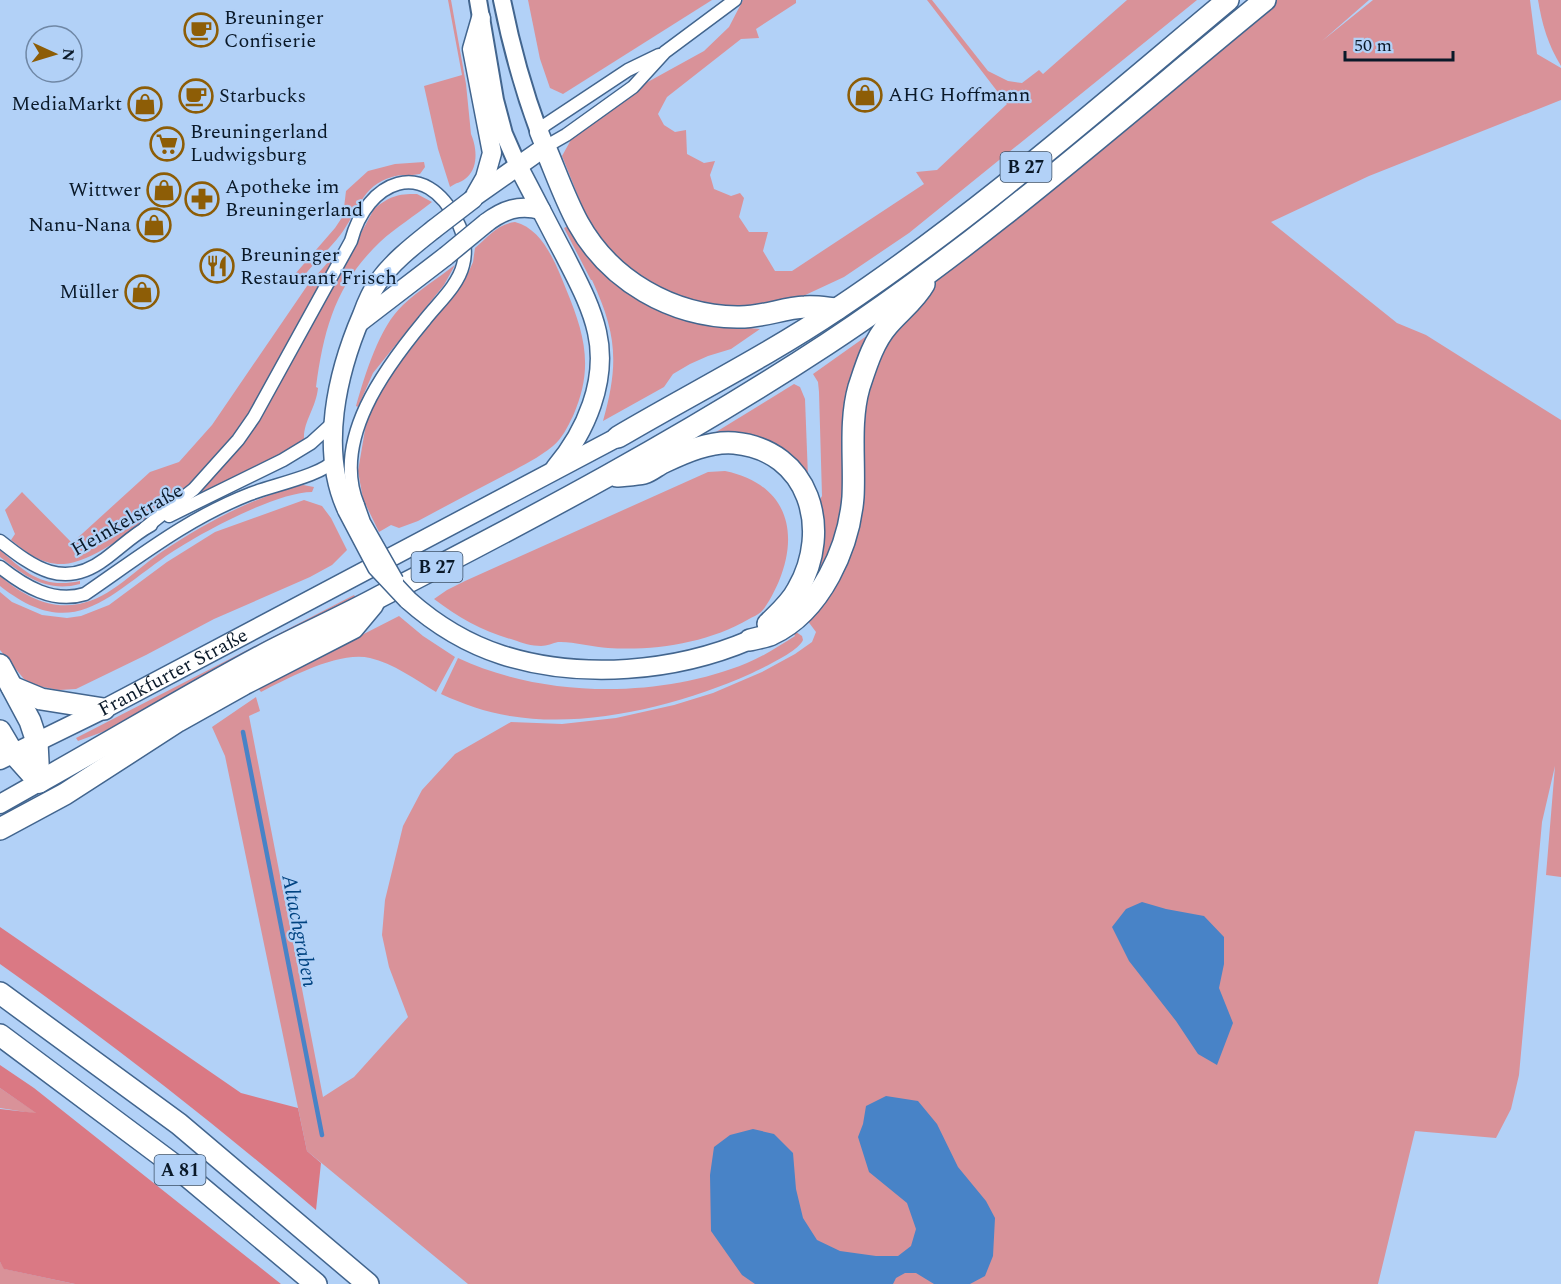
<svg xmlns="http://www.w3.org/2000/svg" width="1561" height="1284" font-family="Spectral,serif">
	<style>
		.green { fill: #d99299 }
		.forest { fill: #da7984 }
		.water { fill: #4883c7 }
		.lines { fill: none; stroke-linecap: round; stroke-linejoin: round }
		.stream { stroke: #4883c7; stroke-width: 4.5 }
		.street-casing { stroke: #42658e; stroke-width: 15 }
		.secondary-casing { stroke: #42658e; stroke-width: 20 }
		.primary-casing { stroke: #42658e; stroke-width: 21 }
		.highway-casing { stroke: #42658e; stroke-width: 24 }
		.street { stroke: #fff; stroke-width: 12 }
		.secondary { stroke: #fff; stroke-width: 16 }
		.primary { stroke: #fff; stroke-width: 18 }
		.highway { stroke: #fff; stroke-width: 21 }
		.street-bridge-casing { stroke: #42658e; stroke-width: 15; stroke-linecap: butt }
		.primary-bridge-casing { stroke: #42658e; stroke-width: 21; stroke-linecap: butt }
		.street-bridge { stroke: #fff; stroke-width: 12 }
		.primary-bridge { stroke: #fff; stroke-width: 18 }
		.labels { text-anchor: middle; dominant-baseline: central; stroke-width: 4.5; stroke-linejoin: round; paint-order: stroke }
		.shield { fill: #b2d1f7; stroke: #3c5067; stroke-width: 1.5 }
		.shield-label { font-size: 18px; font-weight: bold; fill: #0a1929 }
		.poi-label { font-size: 20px; fill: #0a1929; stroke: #b2d1f7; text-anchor: start }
		.street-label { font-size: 20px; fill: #0a1929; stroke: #b2d1f7 }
		.water-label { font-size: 21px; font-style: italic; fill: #004381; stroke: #b2d1f7 }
	</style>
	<rect width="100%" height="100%" fill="#b2d1f7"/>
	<g class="green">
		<path d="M448 0H451L466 84 471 134C477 148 479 169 465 179 460 183 457 182 450 187L438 149 424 86 462 75Z"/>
		<path d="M528 0H712L563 94 550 88 540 59Z"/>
		<path d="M743 0H796V3L756 29 759 38 741 39 667 97 658 114 664 125 675 132 686 130 687 154 704 163 715 161 710 175 714 189 731 196 740 193 744 198 739 217 749 232H768L763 251 775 271H792L924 184 916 172 937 170 1007 104 927 0H932L988 71 1008 81 1022 83 1039 70 1043 74 1127 0H1197L909 233 844 277 786 304 725 308 674 296 635 272 611 253 588 221 562 156 572 138 635 89 704 51 729 27Z"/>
		<path d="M1265 0H1369L1322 41 1373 0H1530L1537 54 1561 68V100L1369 176 1271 222 1397 323 1426 335 1561 420V877L1546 875 1555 766 1542 822 1519 1075 1511 1109 1496 1138 1415 1131 1378 1284H468L307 1151 225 756 212 727 256 697 260 711 249 716 323 1097 354 1077 408 1017 389 967 382 935 385 900 403 826 422 790 455 754 511 722 562 724 616 718 674 705 713 693 762 672 795 654 812 642 816 632 804 616 832 572 859 390 918 294Z"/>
		<path d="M1538 0H1561V66C1548 45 1542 24 1538 0Z"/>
		<path d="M424 162 425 167 420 174C410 176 401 174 392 177 362 185 357 213 341 234 329 250 313 263 301 280L296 273 335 228 343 216 346 191 368 171 395 164Z"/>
		<path d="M417 194 432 202C415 216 396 227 380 242 336 284 324 328 316 387L318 388C316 408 303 422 304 439L281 454 198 496 195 495 256 423 268 405 374 209C390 196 397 194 417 194Z"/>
		<path d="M515 222C543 229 556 264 566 289 585 335 594 368 573 416 568 426 562 439 553 446 537 459 520 467 503 476 474 491 446 506 418 521L399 528 391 525 379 532 363 499 358 471 367 418 378 394 392 373 465 280 473 262 475 248C488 237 497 224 515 222Z"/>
		<path d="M570 225 613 281 631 295 726 326 760 329 731 349 708 356 690 364 673 374 664 387 603 421C619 364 617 334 592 280H591L564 228Z"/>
		<path d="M335 258 336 260 245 421C226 445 207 471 184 491 159 512 95 563 64 564 42 565 27 553 11 540L15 534 5 510 22 492 72 543 150 472 179 462 212 425 307 286 329 261Z"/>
		<path d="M455 265 444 285 373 373 358 407 356 406C365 375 379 327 403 305 419 290 438 278 455 265Z"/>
		<path d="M875 330 841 530 815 584C814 576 818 569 820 561 825 542 826 521 818 503L822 496 819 392 818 382 813 374Z"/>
		<path d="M794 384 800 387 805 399 808 477 716 432Z"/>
		<path d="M725 471C783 483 801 527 779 581 775 590 768 605 761 612 758 615 752 617 749 619 708 643 655 651 608 648 594 647 570 641 558 642 553 643 547 646 541 646 532 646 522 643 514 640 484 632 459 618 434 599L447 590 465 581 708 472Z"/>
		<path d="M303 485 314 487 312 492C275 492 192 537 162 559 103 601 70 641 0 586V576C23 595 48 610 79 604 111 598 136 569 163 551 205 523 253 497 303 485Z"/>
		<path d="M304 500 322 506 331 518 347 550 332 565 310 577 214 619 146 655 76 689 59 690 37 686 24 679 0 650V592L12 602 42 615 67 618 81 616 109 605 167 562 215 532Z"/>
		<path d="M0 550C26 573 43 589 80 581V584C47 593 25 576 0 557Z"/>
		<path d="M354 595 356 598 246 654 108 730 78 741 76 738Z"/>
		<path d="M399 616 423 636 455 657 436 692C416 680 393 663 370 658 338 651 289 678 261 692L258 688Z"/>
		<path d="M796 632 802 636 803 640C798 652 762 668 750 674 680 705 587 729 510 716 485 712 463 704 441 694L458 658C543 698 660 699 747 663 764 656 779 646 795 636L794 634Z"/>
		<path d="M0 1088 38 1114 0 1108Z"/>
		<path d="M0 1262 5 1269 75 1284H0Z"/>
	</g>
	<g class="forest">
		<path d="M0 927 241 1093 298 1108 307 1151 321 1163 316 1210C214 1123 109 1041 0 964Z"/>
		<path d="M0 1065 34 1088 281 1284H75L4 1269 0 1262V1109L36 1113 0 1088Z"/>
	</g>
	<g class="water">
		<path d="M1142 902 1166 909 1204 916 1224 937V964L1219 988 1233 1023 1217 1065 1198 1054 1176 1021 1129 961 1112 927 1126 909Z"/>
		<path d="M886 1096 918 1101 937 1124 958 1167 986 1201 995 1218 993 1256 985 1276 970 1284H934L916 1273H905L896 1278 893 1284H755L742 1275 711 1231 710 1175 714 1147 730 1135 753 1129 774 1134 793 1153 796 1189 803 1218 817 1240 840 1251 876 1256H898L911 1246 916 1229 907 1203 869 1172 858 1137 863 1124 866 1106Z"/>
	</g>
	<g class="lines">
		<path class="stream" d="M243 732 322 1135"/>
		<defs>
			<g id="street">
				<path d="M539 132 545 125 628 70 659 55"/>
				<path d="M545 147 566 135 633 87 665 52 735 0"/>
				<path d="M169 516 283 460 311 443 334 422"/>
				<path d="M145 528 194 489 238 440 254 417 351 241C367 180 425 156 457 221 464 234 467 251 463 265 458 286 437 304 424 321 385 368 331 440 358 505"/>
				<path d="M0 541C34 568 64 590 105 559 120 548 134 534 151 525"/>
				<path d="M0 567C24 586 53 604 85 594 139 557 188 518 250 494 269 486 324 475 334 460"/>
			</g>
			<g id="secondary">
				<path d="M478 0 495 100 504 134 518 166"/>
				<path d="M502 0C511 45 523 89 539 132"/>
			</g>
			<g id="primary">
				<path d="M518 166C534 196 549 226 565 256 577 280 591 305 597 332 608 380 586 432 555 468"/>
				<path d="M477 195 545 147 539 132"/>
				<path d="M473 199 485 178 492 153 472 49 481 18"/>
				<path d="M486 223C503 210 519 204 541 210"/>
				<path d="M360 322 446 256"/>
				<path d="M347 510C319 450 337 373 362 315 366 304 371 292 378 282 393 261 414 245 434 229"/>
				<path d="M408 600C435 624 468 644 502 655 581 680 675 672 750 640"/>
				<path id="s1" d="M0 760 104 709 618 437"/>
				<path d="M0 804 39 782"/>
			</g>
			<g id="highway">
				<path d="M545 147C556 173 565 199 578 223 610 281 672 316 737 317 762 318 782 308 805 307 815 306 826 308 837 309"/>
				<path d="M618 437C691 394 767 356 837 309 975 217 1101 106 1228 0"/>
				<path d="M617 476C625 475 635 475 644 473 651 471 657 465 664 462 685 452 710 441 734 443 810 450 832 530 798 589 791 603 779 613 768 624"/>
				<path d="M750 640C757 638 766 637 772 634 821 611 849 547 853 497 855 461 849 422 859 387 866 366 873 342 888 325 900 311 915 300 924 284"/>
				<path d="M0 665 30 721 37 742 39 782"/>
				<path d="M12 687 41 699 104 709"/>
				<path d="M0 731 13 753 39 782"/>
				<path d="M39 782C116 739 192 693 269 652 306 633 344 616 381 596 533 518 684 438 827 344 982 242 1121 118 1265 0"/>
				<path d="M0 829 65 794 178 721 244 684 353 628 373 604"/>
				<path d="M0 993 179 1124 368 1284"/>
				<path d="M0 1035 174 1165 316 1284"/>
			</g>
		</defs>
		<use href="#street" class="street-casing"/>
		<use href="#secondary" class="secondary-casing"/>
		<use href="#primary" class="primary-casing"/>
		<use href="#highway" class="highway-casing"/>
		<use href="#street" class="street"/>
		<use href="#secondary" class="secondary"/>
		<use href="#primary" class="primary"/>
		<use href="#highway" class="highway"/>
		<defs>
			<path id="street-bridge" d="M358 505 364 522 397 580"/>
			<g id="primary-bridge">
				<path d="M434 229 473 199"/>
				<path d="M446 256 486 223"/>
				<path d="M347 510 377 567 408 600"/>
			</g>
		</defs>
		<use href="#street-bridge" class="street-bridge-casing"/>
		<use href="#primary-bridge" class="primary-bridge-casing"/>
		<use href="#street-bridge" class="street-bridge"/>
		<use href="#primary-bridge" class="primary-bridge"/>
	</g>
	<defs>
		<symbol id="cafe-ring" viewBox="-11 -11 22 22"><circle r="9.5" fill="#b2d1f7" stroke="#8d5d06" stroke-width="1.5"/><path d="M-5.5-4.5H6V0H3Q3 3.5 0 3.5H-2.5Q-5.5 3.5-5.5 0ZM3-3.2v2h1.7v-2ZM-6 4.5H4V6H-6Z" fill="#8d5d06"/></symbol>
		<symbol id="shop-ring" viewBox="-11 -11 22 22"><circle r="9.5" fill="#b2d1f7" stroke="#8d5d06" stroke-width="1.5"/><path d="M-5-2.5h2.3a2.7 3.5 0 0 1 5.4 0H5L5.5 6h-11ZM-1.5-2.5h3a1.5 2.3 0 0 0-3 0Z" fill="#8d5d06"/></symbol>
		<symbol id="supermarket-ring" viewBox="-11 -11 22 22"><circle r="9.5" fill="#b2d1f7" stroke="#8d5d06" stroke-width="1.5"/><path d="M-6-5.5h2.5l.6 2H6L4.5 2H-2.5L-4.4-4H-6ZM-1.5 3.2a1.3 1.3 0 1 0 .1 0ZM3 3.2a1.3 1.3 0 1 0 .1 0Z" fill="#8d5d06"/></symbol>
		<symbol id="pharmacy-ring" viewBox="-11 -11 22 22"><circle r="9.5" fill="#b2d1f7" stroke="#8d5d06" stroke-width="1.5"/><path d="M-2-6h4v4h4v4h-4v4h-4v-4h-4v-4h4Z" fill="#8d5d06"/></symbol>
		<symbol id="restaurant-ring" viewBox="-11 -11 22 22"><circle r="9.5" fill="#b2d1f7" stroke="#8d5d06" stroke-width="1.5"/><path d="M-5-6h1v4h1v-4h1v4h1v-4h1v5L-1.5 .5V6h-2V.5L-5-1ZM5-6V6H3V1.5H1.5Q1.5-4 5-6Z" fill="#8d5d06"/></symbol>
	</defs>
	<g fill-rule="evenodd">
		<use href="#cafe-ring" x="182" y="11" width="38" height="38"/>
		<use href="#shop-ring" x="846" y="76" width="38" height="38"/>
		<use href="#cafe-ring" x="177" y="77" width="38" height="38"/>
		<use href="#shop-ring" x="126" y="85" width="38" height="38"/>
		<use href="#supermarket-ring" x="148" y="125" width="38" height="38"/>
		<use href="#shop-ring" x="145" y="171" width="38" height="38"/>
		<use href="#pharmacy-ring" x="183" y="180" width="38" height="38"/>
		<use href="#shop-ring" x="135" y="206" width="38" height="38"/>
		<use href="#restaurant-ring" x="198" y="247" width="38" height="38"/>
		<use href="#shop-ring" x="123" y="273" width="38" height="38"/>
	</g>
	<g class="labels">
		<g class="shield">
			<rect x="1000.5" y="152" width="51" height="30" rx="4.5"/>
			<rect x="411.5" y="552" width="51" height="30" rx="4.5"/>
			<rect x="154.5" y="1155" width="51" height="30" rx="4.5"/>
		</g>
		<g class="shield-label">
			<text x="1026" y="167">B 27</text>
			<text x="437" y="567">B 27</text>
			<text x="180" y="1170">A 81</text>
		</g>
		<g class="poi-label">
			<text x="224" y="18">Breuninger<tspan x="224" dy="23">Confiserie</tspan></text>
			<text x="888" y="95">AHG Hoffmann</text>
			<text x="219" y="96">Starbucks</text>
			<text x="122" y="104" text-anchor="end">MediaMarkt</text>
			<text x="190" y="132">Breuningerland<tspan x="190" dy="23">Ludwigsburg</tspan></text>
			<text x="225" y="187">Apotheke im<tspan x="225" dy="23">Breuningerland</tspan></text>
			<text x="141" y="190" text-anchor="end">Wittwer</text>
			<text x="131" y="225" text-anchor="end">Nanu-Nana</text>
			<text x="240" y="255">Breuninger<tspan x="240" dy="23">Restaurant Frisch</tspan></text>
			<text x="119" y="292" text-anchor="end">Müller</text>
		</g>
		<g class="street-label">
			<text transform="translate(127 520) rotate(-30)">Heinkelstraße</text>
			<text stroke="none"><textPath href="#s1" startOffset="194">Frankfurter Straße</textPath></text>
		</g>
		<g class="water-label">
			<text transform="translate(299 931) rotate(79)">Altachgraben</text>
		</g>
	</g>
	<g transform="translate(54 54) rotate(94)"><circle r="28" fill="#b2d1f7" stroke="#6f87a5" stroke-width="1.5"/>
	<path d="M0-4.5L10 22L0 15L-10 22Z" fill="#8d5d06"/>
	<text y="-9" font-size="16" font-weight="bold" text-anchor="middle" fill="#0a1929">N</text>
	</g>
	<path d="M1345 51v9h108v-9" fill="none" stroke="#0a1929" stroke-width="3"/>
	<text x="1354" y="51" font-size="18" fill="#0a1929" stroke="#b2d1f7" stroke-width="4.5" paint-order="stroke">50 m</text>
</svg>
